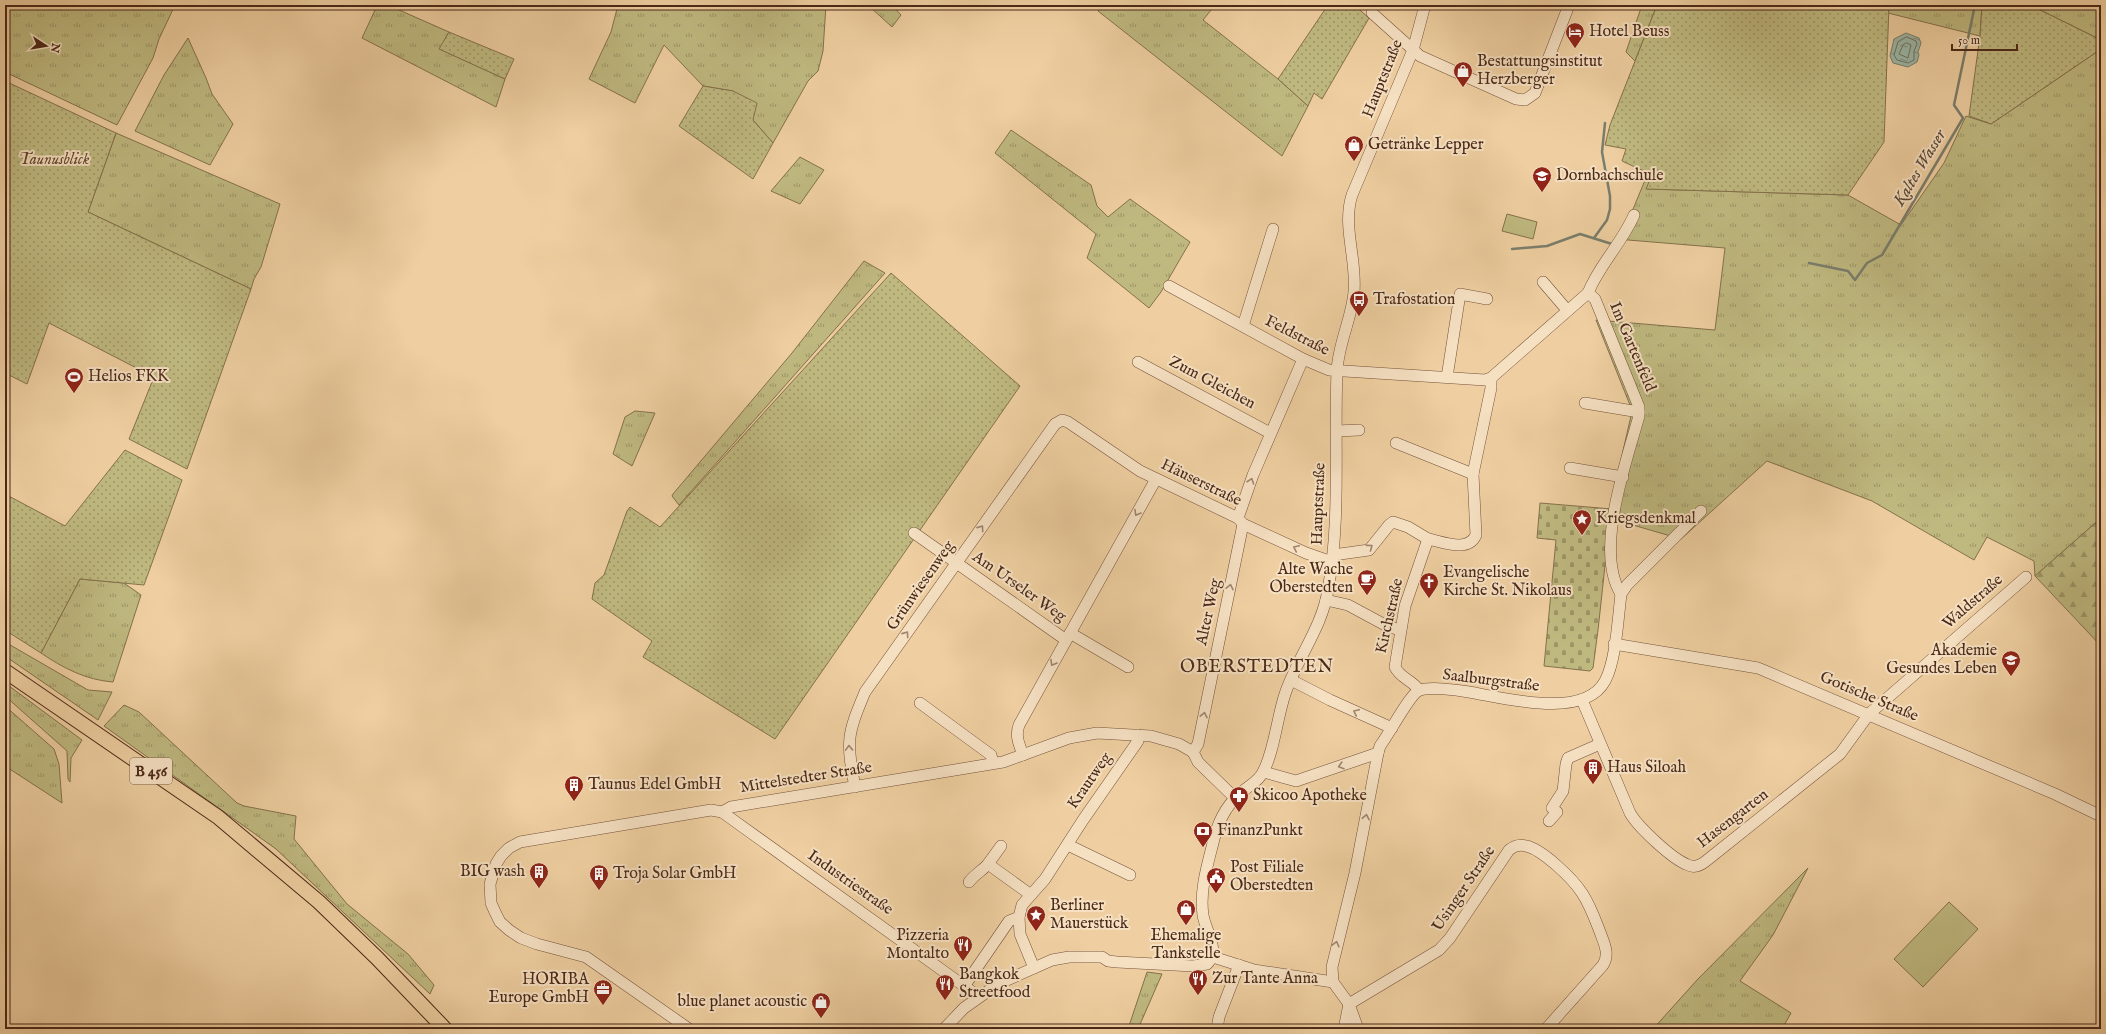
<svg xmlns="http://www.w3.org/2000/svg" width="2106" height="1034" font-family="'IM FELL English',serif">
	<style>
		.grass { fill: url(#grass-tufts); stroke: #85714c }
		.forest { fill: url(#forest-firs); stroke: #85714c }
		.cemetery { fill: url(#cemetery-stones); stroke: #85714c }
		.park { fill: #bfb980; stroke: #85714c }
		.garden { fill: url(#garden-dots); stroke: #85714c }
		.water { fill: url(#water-ripples); stroke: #7a7e6d }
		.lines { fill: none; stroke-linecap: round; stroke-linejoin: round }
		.shore { stroke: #72705e; stroke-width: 1 }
		.stream { stroke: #7a7e6d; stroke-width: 2.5 }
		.minor-casing { stroke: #74523a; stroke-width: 12 }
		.major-casing { stroke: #4b2918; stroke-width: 16 }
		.minor { stroke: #f5e0c2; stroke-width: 11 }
		.major { stroke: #efcfa1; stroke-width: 14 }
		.oneway { stroke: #a0846d }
		.labels { text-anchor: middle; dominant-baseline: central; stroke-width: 4; stroke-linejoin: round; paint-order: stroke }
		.shield { fill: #f5e0c2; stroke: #7e604b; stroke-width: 1 }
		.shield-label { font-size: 15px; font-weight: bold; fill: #4b2918 }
		.poi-label { font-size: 16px; fill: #4b2918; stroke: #f5e0c2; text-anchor: start }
		.street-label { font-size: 16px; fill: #4b2918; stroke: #f5e0c2 }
		.park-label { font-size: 16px; font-style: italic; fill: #62462d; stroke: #f5e0c2 }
		.water-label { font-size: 17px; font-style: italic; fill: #5b4534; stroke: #f5e0c2 }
		.quarter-label { font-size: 18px; letter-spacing: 1px; fill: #4b2918; stroke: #f5e0c2 }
	</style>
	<defs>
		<pattern id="grass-tufts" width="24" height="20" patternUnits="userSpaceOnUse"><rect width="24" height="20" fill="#bfb980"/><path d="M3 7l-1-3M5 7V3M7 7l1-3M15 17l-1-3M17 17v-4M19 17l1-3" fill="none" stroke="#9d9668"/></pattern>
		<pattern id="forest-firs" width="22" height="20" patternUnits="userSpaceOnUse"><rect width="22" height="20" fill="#bfb980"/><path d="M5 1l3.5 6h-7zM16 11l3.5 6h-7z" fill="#9d9668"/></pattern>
		<pattern id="cemetery-stones" width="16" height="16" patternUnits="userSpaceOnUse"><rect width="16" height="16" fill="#bfb980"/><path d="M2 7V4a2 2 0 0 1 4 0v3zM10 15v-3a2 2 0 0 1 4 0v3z" fill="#9d9668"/></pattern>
		<pattern id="garden-dots" width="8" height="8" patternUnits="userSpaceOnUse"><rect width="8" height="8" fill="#bfb980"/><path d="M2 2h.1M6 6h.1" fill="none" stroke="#9d9668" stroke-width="1.8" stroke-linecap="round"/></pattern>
		<pattern id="water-ripples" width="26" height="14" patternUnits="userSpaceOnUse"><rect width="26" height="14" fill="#9ab6a5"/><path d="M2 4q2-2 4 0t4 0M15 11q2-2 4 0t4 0" fill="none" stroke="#809485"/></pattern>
	</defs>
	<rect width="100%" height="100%" fill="#efcfa1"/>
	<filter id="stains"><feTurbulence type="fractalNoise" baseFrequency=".005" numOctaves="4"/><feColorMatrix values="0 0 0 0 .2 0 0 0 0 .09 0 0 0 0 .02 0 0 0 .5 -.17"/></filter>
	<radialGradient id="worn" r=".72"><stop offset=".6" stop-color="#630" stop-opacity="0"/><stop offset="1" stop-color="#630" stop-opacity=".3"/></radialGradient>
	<g class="grass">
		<path d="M5 5H175L159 39 153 58 117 125 5 72Z"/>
		<path d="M383 5 390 6 449 32 440 49 505 79 496 107 362 38 376 8Z"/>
		<path d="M618 5H826L823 51 818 71 808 81 773 143 753 120 733 91 703 86 664 45 635 103 589 79 611 32Z"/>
		<path d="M870 5H892L901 15 892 27 869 6Z"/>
		<path d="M1102 5H1215L1203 20 1278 79 1308 106 1282 156 1098 11Z"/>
		<path d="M1642 5H1657L1635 61 1626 52Z"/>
		<path d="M1889 5H1982L1980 36 1888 13Z"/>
		<path d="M2030 5H2087L2101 12V40Z"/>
		<path d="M188 38 206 78 212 94 233 124 210 165 135 131 164 75Z"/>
		<path d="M2101 49V518L2035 576 2034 561 1987 537 1974 560 1872 501 1767 461 1681 539 1619 521 1620 509 1610 507 1631 416 1630 405 1596 320 1715 330 1725 248 1616 239 1626 226 1648 173 1652 175 1647 189 1848 195 1901 225 1944 163 1966 116 1991 124Z"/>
		<path d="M1011 130 1091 185 1097 206 1108 217 1130 199 1190 242 1161 292 1149 308 1087 258 1096 234 995 153Z"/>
		<path d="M116 133 280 204 261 267 254 279 251 289 88 212Z"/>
		<path d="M800 157 824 170 800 204 771 191Z"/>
		<path d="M864 261 885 273 679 505 672 496 673 494 792 353Z"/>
		<path d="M635 411 655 413 632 466 613 454 625 417Z"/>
		<path d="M80 579 124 583 141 595 113 682C86 680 63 668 41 653Z"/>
		<path d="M5 642 88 690 112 692 98 720 5 656Z"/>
		<path d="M5 683 82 740 71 758 70 782 68 779 67 751 5 696Z"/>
		<path d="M124 705 139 712 237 803 244 806 296 816 294 839 347 904 408 954 434 985 430 994 276 849 104 726Z"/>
		<path d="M5 706 54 749 59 764 62 803 5 766Z"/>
		<path d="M1808 868 1773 935 1740 981 1791 1013 1782 1029H1653L1697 980Z"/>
		<path d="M1147 972 1162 974 1138 1029H1128Z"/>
	</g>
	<path class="forest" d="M2101 518V646L2035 576Z"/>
	<path class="cemetery" d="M1540 503 1612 509C1604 562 1601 615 1593 668L1590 671 1544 666 1556 540 1537 538Z"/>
	<g class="park">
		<path d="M1507 214 1537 222 1533 239 1502 231Z"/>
		<path d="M1949 902 1978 929 1923 987 1894 959Z"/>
	</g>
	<g class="garden">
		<path d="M1328 5H1354L1369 18 1322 99 1314 93 1308 106 1278 79Z"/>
		<path d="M1657 5H1889L1884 142 1848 195 1646 189 1652 175 1622 161 1626 149 1605 145 1610 125Z"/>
		<path d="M1982 5H2030L2101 40V49L1991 124 1969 116 1980 36Z"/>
		<path d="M449 32 514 59 505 79 439 49Z"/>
		<path d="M5 81 116 133 88 212 251 289 187 469 129 439 154 377 49 323 27 384 5 373Z"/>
		<path d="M703 86 733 91 757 103 753 120 773 143 753 179 679 126Z"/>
		<path d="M891 273 1020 386 775 739 643 657 652 641 592 599 595 583 604 575 627 511 630 507 660 527Z"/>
		<path d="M125 450 182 480 144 585 80 579 41 653 5 630V494L65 526Z"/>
	</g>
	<path class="water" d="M1906 33 1919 38 1921 43 1918 52 1919 55 1917 62 1908 67 1893 63 1890 56 1894 39Z"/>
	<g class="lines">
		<g class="shore">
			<path d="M1907 37 1916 41 1917 44 1914 51V60L1908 63 1897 60 1894 55 1898 42Z"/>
			<path d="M1907 43 1911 45 1908 58 1899 54 1903 45Z"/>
		</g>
		<g class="stream">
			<path d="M1594 238 1607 220 1610 209V196L1602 152 1605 123"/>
			<path d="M1512 249 1547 246 1580 234 1612 244"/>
			<path d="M1809 263 1848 271 1855 280 1867 263 1882 255 1963 118 1954 105 1975 5"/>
		</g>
		<defs>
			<g id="minor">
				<path d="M1372 13 1420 56 1516 99 1525 100 1535 93 1569 5"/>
				<path d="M1543 282 1567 310"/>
				<path d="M1169 286 1303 359 1329 370 1485 380 1491 378V388L1473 474 1476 535C1468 553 1443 542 1428 539L1405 606 1395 667C1400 678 1412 680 1419 690"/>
				<path d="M1243 326 1273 229"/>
				<path d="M1138 362 1270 433"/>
				<path d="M1447 377 1460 294 1487 299"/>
				<path d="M1491 378 1588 293"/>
				<path d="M1585 403 1639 412"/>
				<path d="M1337 431 1359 430"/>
				<path d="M1396 443 1473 474"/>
				<path d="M1570 468 1623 477"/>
				<path d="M1238 518 1253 475 1303 359"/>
				<path d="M914 533 1066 640"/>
				<path d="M1333 555 1369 550 1389 525 1393 522 1408 527 1428 539"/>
				<path d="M1621 594C1594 551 1626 463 1639 416V407L1595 299 1588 293C1599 265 1622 243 1634 215"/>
				<path d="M1326 600 1348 605 1387 626 1400 630"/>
				<path d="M1070 633 1128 667"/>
				<path d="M1614 644 1758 668 2055 794 2101 816"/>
				<path d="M1291 680 1330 700 1392 728"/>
				<path d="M1582 700 1630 813C1638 827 1672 859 1688 865 1694 868 1701 865 1706 861L1840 754 1869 714 2026 577"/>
				<path d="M920 703 991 755 993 763"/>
				<path d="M1193 752 1198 744 1243 524"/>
				<path d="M1023 755C1019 744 1015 736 1019 725L1156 479"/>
				<path d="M1264 772 1296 781 1378 753"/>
				<path d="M855 787C846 741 847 735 865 692L1055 424 1062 420 1068 422 1140 471 1238 518 1243 524 1306 553 1332 562"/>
				<path d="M722 812 731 807 1003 762 1069 738 1097 733 1151 736 1179 744 1193 752 1198 762 1235 798"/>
				<path d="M1549 821 1557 812 1552 808 1563 791 1566 764 1568 758 1600 744"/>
				<path d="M1068 845 1130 875"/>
				<path d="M1001 846 988 864 1031 895"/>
				<path d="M969 882C975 874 982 871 988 864"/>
				<path d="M1019 917 1020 934 1034 968"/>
				<path d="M1213 957 1254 970 1333 982 1349 1004 1358 1029"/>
				<path d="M1333 982 1332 967 1355 873 1378 753 1380 746C1388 736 1409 696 1418 691 1427 686 1458 690 1469 692 1504 698 1584 720 1605 681 1616 661 1618 618 1621 594L1627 585 1701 511"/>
				<path d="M965 985 1009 921 1019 917 1022 905 1045 879 1083 820 1138 741V735"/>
				<path d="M1349 1004 1439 950 1450 938 1509 850C1514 846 1519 844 1526 846 1542 849 1573 879 1582 893 1590 905 1595 919 1600 932 1604 943 1610 954 1603 965L1546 1029"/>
				<path d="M689 1029 586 957 537 944 521 938 509 930 500 922 495 912 491 903 490 884 496 864 501 856 509 848 520 842 711 810 722 812 978 996"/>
				<path d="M944 1029 964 1008 998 984 1052 960 1069 957H1102L1108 961 1117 962 1193 966 1207 964C1221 951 1205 930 1203 915 1199 889 1209 860 1215 835 1220 817 1228 803 1243 791 1250 785 1259 781 1263 772 1274 752 1277 718 1285 694 1297 658 1322 628 1328 590 1341 518 1334 444 1337 371 1338 344 1352 318 1354 292 1357 259 1342 226 1352 195L1413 50 1425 5"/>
				<path d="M1217 1029 1219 1017 1239 965"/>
				<path d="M1344 1029 1349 1004"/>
			</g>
			<path id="major" d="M5 671 218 817 319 902 377 958 445 1029"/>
		</defs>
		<use href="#minor" class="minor-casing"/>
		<use href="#major" class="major-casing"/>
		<use href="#minor" class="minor"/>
		<use href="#major" class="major"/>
	</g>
	<defs><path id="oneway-chevron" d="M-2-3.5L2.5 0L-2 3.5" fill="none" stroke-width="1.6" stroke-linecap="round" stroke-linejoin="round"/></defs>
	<g class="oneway">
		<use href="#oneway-chevron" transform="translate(1251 481) rotate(-71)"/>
		<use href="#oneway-chevron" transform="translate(1137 513) rotate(120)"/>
		<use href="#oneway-chevron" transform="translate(981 528) rotate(-55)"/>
		<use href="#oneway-chevron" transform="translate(1370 547) rotate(-36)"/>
		<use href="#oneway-chevron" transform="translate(1296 548) rotate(-155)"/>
		<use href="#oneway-chevron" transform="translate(1230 587) rotate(-78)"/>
		<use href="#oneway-chevron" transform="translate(906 634) rotate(-55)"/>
		<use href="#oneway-chevron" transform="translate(1053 663) rotate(120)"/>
		<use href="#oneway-chevron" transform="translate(1356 712) rotate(-155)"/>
		<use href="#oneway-chevron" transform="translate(1204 715) rotate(-78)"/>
		<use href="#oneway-chevron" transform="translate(849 748) rotate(-92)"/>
		<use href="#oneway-chevron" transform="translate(1341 766) rotate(162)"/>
		<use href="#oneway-chevron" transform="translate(1366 817) rotate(-79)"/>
		<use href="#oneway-chevron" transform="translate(1336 944) rotate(-76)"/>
	</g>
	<defs>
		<symbol id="hotel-pin" viewBox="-11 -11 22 30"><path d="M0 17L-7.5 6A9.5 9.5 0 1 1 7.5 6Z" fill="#8f2418" stroke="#f5e0c2"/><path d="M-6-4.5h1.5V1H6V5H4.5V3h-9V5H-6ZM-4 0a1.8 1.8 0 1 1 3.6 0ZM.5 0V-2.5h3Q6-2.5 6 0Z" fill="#fff"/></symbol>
		<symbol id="shop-pin" viewBox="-11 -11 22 30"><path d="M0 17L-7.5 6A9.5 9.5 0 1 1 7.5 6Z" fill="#8f2418" stroke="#f5e0c2"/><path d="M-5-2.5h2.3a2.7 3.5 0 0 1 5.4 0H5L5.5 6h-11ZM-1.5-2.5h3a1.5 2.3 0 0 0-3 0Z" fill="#fff"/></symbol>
		<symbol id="school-pin" viewBox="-11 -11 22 30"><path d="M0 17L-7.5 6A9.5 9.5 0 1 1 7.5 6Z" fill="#8f2418" stroke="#f5e0c2"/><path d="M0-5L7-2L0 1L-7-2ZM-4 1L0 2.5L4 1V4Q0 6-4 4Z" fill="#fff"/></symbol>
		<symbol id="bus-pin" viewBox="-11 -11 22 30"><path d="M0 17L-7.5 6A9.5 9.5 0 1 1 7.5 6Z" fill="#8f2418" stroke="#f5e0c2"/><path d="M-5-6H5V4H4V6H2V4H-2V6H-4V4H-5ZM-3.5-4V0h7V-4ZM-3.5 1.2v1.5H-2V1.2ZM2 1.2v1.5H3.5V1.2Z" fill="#fff"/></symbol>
		<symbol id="stadium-pin" viewBox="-11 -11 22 30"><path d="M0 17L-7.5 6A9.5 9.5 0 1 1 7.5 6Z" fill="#8f2418" stroke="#f5e0c2"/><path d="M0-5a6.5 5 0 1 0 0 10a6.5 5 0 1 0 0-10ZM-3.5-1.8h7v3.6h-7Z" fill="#fff"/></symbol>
		<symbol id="sight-pin" viewBox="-11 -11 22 30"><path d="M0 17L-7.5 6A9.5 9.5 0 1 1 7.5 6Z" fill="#8f2418" stroke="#f5e0c2"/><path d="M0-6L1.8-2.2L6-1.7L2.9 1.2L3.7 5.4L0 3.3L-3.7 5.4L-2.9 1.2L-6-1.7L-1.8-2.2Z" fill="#fff"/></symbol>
		<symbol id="cafe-pin" viewBox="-11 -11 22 30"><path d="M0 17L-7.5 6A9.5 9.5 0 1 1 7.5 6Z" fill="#8f2418" stroke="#f5e0c2"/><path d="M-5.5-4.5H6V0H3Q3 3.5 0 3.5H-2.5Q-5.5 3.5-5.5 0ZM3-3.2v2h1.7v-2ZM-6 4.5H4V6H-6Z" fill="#fff"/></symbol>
		<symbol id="church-pin" viewBox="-11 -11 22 30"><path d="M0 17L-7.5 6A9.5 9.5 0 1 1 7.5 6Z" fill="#8f2418" stroke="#f5e0c2"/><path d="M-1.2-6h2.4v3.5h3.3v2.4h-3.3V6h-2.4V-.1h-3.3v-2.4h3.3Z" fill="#fff"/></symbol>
		<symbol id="building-pin" viewBox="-11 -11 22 30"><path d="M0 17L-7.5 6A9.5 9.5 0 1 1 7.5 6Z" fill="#8f2418" stroke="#f5e0c2"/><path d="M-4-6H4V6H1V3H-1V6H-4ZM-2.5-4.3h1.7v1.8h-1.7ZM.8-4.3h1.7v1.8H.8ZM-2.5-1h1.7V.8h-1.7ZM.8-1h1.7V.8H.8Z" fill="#fff"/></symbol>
		<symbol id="pharmacy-pin" viewBox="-11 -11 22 30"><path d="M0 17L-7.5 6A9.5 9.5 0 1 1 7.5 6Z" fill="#8f2418" stroke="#f5e0c2"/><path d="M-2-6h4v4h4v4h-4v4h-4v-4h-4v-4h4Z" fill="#fff"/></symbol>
		<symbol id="bank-pin" viewBox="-11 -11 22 30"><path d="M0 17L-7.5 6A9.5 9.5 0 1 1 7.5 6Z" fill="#8f2418" stroke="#f5e0c2"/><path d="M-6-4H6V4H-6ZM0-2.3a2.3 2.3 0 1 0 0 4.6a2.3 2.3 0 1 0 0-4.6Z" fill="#fff"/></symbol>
		<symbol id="civic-pin" viewBox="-11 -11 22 30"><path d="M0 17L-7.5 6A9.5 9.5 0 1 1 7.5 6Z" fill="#8f2418" stroke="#f5e0c2"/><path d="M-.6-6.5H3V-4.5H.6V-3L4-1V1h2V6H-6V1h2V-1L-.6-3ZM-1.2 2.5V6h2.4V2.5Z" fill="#fff"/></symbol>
		<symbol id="restaurant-pin" viewBox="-11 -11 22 30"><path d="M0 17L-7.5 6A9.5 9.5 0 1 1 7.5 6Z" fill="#8f2418" stroke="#f5e0c2"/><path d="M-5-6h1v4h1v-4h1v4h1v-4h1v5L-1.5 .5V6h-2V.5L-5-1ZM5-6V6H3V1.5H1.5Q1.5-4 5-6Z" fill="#fff"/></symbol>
		<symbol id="office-pin" viewBox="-11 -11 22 30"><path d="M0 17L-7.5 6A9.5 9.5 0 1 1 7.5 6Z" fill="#8f2418" stroke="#f5e0c2"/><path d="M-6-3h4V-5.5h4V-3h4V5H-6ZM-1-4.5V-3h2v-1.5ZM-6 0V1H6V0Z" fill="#fff"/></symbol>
	</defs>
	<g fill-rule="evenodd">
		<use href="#hotel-pin" x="1564" y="21" width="22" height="30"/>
		<use href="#shop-pin" x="1452" y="60" width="22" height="30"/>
		<use href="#shop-pin" x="1343" y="134" width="22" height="30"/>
		<use href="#school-pin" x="1531" y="165" width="22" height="30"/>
		<use href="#bus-pin" x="1348" y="289" width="22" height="30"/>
		<use href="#stadium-pin" x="63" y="366" width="22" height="30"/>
		<use href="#sight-pin" x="1571" y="508" width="22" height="30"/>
		<use href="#cafe-pin" x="1356" y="568" width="22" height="30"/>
		<use href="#church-pin" x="1418" y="571" width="22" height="30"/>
		<use href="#school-pin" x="2000" y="649" width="22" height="30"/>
		<use href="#building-pin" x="1582" y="757" width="22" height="30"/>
		<use href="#building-pin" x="563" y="774" width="22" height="30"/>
		<use href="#pharmacy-pin" x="1228" y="785" width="22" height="30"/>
		<use href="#bank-pin" x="1192" y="820" width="22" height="30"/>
		<use href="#building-pin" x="528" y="861" width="22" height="30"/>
		<use href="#building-pin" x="588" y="863" width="22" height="30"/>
		<use href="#civic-pin" x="1205" y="866" width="22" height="30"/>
		<use href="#shop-pin" x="1175" y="898" width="22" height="30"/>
		<use href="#sight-pin" x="1025" y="904" width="22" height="30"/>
		<use href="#restaurant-pin" x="952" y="934" width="22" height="30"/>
		<use href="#restaurant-pin" x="1187" y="968" width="22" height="30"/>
		<use href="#restaurant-pin" x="934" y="973" width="22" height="30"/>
		<use href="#office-pin" x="592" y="978" width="22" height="30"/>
		<use href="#shop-pin" x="810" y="991" width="22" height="30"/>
	</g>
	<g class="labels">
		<rect class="shield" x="130" y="758" width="42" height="26" rx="3"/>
		<g class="shield-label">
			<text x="151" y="771">B 456</text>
		</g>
		<g class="poi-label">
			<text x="1589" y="32">Hotel Beuss</text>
			<text x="1477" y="62">Bestattungsinstitut<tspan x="1477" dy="18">Herzberger</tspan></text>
			<text x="1368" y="145">Getränke Lepper</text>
			<text x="1556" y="176">Dornbachschule</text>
			<text x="1373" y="300">Trafostation</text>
			<text x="88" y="377">Helios FKK</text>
			<text x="1596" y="519">Kriegsdenkmal</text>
			<text x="1353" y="570" text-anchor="end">Alte Wache<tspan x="1353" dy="18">Oberstedten</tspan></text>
			<text x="1443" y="573">Evangelische<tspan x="1443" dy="18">Kirche St. Nikolaus</tspan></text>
			<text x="1997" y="651" text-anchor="end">Akademie<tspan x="1997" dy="18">Gesundes Leben</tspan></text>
			<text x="1607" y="768">Haus Siloah</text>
			<text x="588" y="785">Taunus Edel GmbH</text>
			<text x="1253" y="796">Skicoo Apotheke</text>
			<text x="1217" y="831">FinanzPunkt</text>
			<text x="1230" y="868">Post Filiale<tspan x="1230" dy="18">Oberstedten</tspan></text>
			<text x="525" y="872" text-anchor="end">BIG wash</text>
			<text x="613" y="874">Troja Solar GmbH</text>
			<text x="1050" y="906">Berliner<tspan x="1050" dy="18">Mauerstück</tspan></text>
			<text x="949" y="936" text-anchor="end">Pizzeria<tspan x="949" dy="18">Montalto</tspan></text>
			<text x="1186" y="936" text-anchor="middle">Ehemalige<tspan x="1186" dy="18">Tankstelle</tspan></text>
			<text x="959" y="975">Bangkok<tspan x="959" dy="18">Streetfood</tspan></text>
			<text x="1212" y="979">Zur Tante Anna</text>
			<text x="589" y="980" text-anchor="end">HORIBA<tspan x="589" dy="18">Europe GmbH</tspan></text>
			<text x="807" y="1002" text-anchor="end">blue planet acoustic</text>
		</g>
		<g class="street-label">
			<text transform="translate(1383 79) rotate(-68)">Hauptstraße</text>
			<text transform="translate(1297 336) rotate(27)">Feldstraße</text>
			<text transform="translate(1632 347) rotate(67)">Im Gartenfeld</text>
			<text transform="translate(1212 383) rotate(28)">Zum Gleichen</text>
			<text transform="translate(1201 483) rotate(26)">Häuserstraße</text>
			<text transform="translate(1319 504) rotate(-88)">Hauptstraße</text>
			<text transform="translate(921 586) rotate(-55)">Grünwiesenweg</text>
			<text transform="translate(1019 587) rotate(35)">Am Urseler Weg</text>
			<text transform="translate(1973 602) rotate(-41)">Waldstraße</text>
			<text transform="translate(1209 612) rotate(-78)">Alter Weg</text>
			<text transform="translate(1390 616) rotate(-77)">Kirchstraße</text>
			<text transform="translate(1491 681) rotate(7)">Saalburgstraße</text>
			<text transform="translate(1869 697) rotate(23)">Gotische Straße</text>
			<text transform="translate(806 778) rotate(-9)">Mittelstedter Straße</text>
			<text transform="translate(1090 781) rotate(-55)">Krautweg</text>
			<text transform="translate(1733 819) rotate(-38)">Hasengarten</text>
			<text transform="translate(850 883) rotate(35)">Industriestraße</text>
			<text transform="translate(1464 889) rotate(-56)">Usinger Straße</text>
		</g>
		<g class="park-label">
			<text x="54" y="160">Taunusblick</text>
		</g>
		<g class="water-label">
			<text transform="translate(1920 168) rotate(-59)">Kaltes Wasser</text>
		</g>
		<g class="quarter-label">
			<text x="1257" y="667">OBERSTEDTEN</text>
		</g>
	</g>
	<rect width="2106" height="1034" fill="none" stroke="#efcfa1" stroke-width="20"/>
	<rect x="6" y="6" width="2094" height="1022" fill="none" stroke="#4b2918" stroke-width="2"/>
	<rect x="10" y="10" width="2086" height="1014" fill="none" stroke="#4b2918"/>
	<g transform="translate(46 46) rotate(102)" stroke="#f5e0c2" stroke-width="3" paint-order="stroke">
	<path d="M0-3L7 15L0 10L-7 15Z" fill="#4b2918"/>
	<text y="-6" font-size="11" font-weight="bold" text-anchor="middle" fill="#4b2918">N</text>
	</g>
	<path d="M1952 44v6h65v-6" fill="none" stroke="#4b2918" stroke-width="2"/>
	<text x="1958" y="44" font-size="12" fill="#4b2918" stroke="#f5e0c2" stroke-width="3" paint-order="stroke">50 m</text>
	<rect width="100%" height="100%" filter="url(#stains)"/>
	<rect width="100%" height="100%" fill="url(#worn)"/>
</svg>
